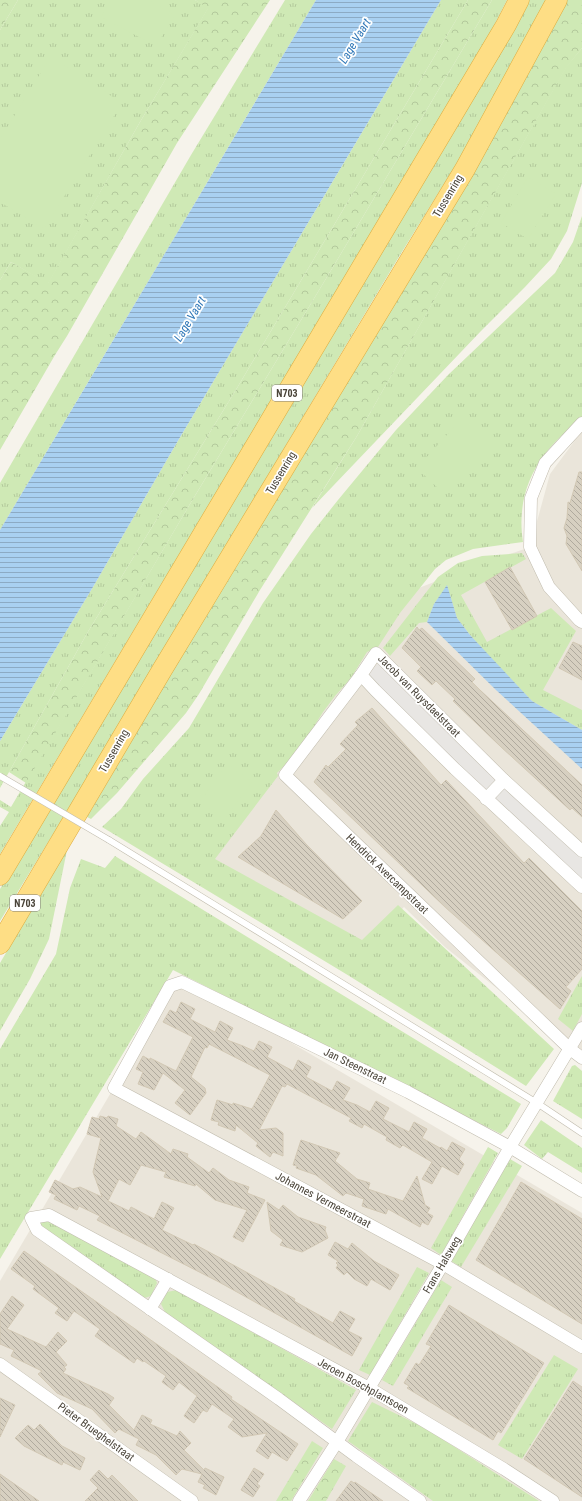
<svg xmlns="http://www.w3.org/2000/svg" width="582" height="1501" font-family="'Roboto Condensed',sans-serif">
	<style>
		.residential { fill: #eae5da }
		.grass { fill: url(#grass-tufts) }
		.forest { fill: url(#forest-crowns) }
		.garden { fill: #cfe9b5 }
		.parking { fill: #e8e6e3 }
		.water { fill: url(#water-rules) }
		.building { fill: url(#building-back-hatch); stroke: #d2c8b4 }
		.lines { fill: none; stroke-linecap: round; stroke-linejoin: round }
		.service-casing { stroke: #c1bcae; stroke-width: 7 }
		.minor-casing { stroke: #c1bcae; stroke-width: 13 }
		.trunk-casing { stroke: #deab3d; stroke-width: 21 }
		.service { stroke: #fff; stroke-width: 6 }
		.minor { stroke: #fff; stroke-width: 12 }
		.trunk { stroke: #fede85; stroke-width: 20 }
		.service-bridge-casing { stroke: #c1bcae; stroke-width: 7; stroke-linecap: butt }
		.service-bridge { stroke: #fff; stroke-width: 6 }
		.labels { text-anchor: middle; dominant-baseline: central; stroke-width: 3.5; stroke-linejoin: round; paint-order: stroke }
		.shield { fill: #fff; stroke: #807c74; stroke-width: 1 }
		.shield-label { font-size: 10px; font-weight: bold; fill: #4a4439 }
		.street-label { font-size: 11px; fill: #4a4439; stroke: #fff }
		.water-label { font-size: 12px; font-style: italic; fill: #3078b8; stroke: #fff }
	</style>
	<defs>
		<pattern id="grass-tufts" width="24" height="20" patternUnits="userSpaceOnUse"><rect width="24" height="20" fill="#cfe9b5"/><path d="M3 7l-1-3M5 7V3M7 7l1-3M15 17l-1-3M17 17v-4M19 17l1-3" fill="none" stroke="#b3c99c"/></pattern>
		<pattern id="forest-crowns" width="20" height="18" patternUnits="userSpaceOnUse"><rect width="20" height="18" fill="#cfe9b5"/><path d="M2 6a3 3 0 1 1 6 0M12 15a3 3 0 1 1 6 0" fill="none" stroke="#b3c99c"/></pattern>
		<pattern id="water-rules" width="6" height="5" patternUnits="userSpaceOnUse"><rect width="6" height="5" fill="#a9d0f1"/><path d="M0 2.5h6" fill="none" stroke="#8caac4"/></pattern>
		<pattern id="building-back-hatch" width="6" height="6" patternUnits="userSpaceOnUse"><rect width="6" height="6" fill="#d7d0c1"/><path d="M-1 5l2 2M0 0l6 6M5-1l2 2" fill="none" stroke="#b0aa9e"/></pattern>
	</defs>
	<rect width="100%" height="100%" fill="#f6f3eb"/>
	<g class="residential">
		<path d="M582 431V1056L445 947 404 907 363 949 205 861 391 599 462 571 530 547 550 474Z"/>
		<path d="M179 977 582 1213V1501H0V1281Z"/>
	</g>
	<g class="grass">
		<path d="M18 0H195L209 7 140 122 48 284 11 262 0 280V30Z"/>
		<path d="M285 0H316L0 530V483L191 155Z"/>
		<path d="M441 0H468L237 388 89 630 0 788V741L93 587 179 439Z"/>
		<path d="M492 0H507L485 43 0 854V826L9 812 0 807V800L11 807 190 504 333 267Z"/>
		<path d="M529 0H552L486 116 400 255 177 627 105 749 0 921V889Z"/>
		<path d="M582 48V183L567 231 551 259 525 287 481 331 312 508 357 436 566 67Z"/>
		<path d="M582 216V417C570 429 555 440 545 454 525 480 518 510 523 542L473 549 446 560 435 569 400 613 378 647 367 652 351 678 335 696 323 712 298 752 277 773 278 776 215 859 362 940 398 905 554 1049 526 1086 346 974 102 827 121 809 143 779 189 728 263 603 311 534 338 500 396 430 448 375 555 273 573 242Z"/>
		<path d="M522 553 526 559 461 595 487 642 551 608 576 631 543 690 582 710V730L532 701 497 665 470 635 457 618 447 586 434 604 427 622 419 623 390 656 383 648 438 577 458 563 482 556Z"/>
		<path d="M67 850 49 939 30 979 0 1031V963Z"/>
		<path d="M115 856 521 1104 507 1128 501 1134 173 970 0 1259V1049L56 954 70 888 81 859 105 868Z"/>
		<path d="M582 976V1014L573 1031 558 1019Z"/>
		<path d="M575 1065 582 1071V1119L553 1101 572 1066Z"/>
		<path d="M541 1120 582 1148V1173L548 1152 542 1159 524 1145Z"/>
		<path d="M488 1147 498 1153 441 1255 431 1248Z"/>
		<path d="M510 1159 522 1166 461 1267 451 1261Z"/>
		<path d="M42 1220 50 1221 154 1275 157 1283 151 1296 141 1299 39 1225Z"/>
		<path d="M417 1267 429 1273 370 1375 359 1370Z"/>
		<path d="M441 1280 452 1287 393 1386 382 1380Z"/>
		<path d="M177 1290 356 1390 332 1429 165 1312 161 1304 167 1292Z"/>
		<path d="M554 1355 578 1369 522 1459 498 1445Z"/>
		<path d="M372 1402 425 1428 539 1501H433L348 1441Z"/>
	</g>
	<g class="forest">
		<path d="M0 0H18L0 30Z"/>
		<path d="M195 0H270L177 143 67 336 55 355 0 450V280L11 262 48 283 140 122 208 8Z"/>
		<path d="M468 0H492L333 267 190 504 26 783 9 772 89 630 237 388Z"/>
		<path d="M565 0H582V48L566 68 357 436 260 590 199 694 186 713 117 793 91 819 87 817Z"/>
		<path d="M312 1441 323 1448 291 1501H276Z"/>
		<path d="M334 1459 346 1466 326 1501H308Z"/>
	</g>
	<g class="garden">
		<path d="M111 0H148L175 15 156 46 101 17Z"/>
		<path d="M51 56 122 103 44 229 0 202V139Z"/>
		<path d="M528 177 556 194 528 239 501 223Z"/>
		<path d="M462 418 490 445 442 492 417 468Z"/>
		<path d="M227 764 252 782 224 820 200 801Z"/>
	</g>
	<g class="parking">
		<path d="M380 661 497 780 485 792 367 676Z"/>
		<path d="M504 786 582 856V883L493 799Z"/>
	</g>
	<g class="water">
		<path d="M316 0H441L179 439 93 587 0 741V530Z"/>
		<path d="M447 585 457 618 470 635 532 701 582 730V769L496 690 427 622 434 604Z"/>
	</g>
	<g class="building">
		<path d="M579 472H582V571L566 544 567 536 564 528 567 518 568 502 570 503Z"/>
		<path d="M510 567 537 616 512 630 485 582Z"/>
		<path d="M417 627 419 630 422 628 475 679 472 682 480 690 582 785V817L572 808 570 810 500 746 453 701 455 699 436 681 432 685 417 671 421 667 402 648Z"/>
		<path d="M573 642 582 646V680L559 668Z"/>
		<path d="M372 708 441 785 446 780 524 863 529 858 582 911V969L566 987 571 991 560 1009 445 907 314 782 326 765 328 767 346 749 340 744 358 725 355 722Z"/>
		<path d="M276 810 306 844 362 901 343 919 238 857 261 836Z"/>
		<path d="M181 1002 195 1009 190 1019 215 1032 220 1021 233 1028 227 1040 243 1046 254 1051 259 1041 272 1047 267 1057 293 1071 298 1060 311 1067 306 1077 332 1091 337 1081 350 1088 343 1100 357 1105 370 1112 376 1101 389 1108 383 1119 409 1132 414 1122 427 1129 422 1138 440 1148 441 1147 447 1151 452 1142 465 1149 459 1159 464 1164 458 1175 442 1166 432 1184 422 1179 432 1162 403 1145 400 1148 386 1140 387 1137 364 1124 362 1128 349 1121 351 1118 287 1084 285 1087 282 1086 259 1130 276 1128 283 1133V1156L273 1152 270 1157 256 1146 258 1143 236 1125 235 1131 218 1125 219 1122 211 1120 217 1100 233 1105V1103L252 1109 270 1075 209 1044 207 1048 205 1047 191 1077 205 1088 206 1093 190 1115 175 1103 185 1090 163 1073 154 1090 138 1084 143 1072 136 1069 143 1056 150 1060V1058L176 1071 193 1037 163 1022 170 1010 176 1013Z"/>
		<path d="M100 1116 107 1118 108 1116 118 1119 116 1126 136 1139 141 1132 171 1154 173 1149 188 1154 187 1157 209 1173 213 1168 229 1180 249 1187 247 1193 265 1200 243 1242 233 1237 247 1210 215 1200 196 1184 195 1186 164 1177 166 1172 141 1165 130 1185 119 1179 108 1201 129 1211 131 1207 154 1219 162 1202 174 1208 162 1230 193 1245 194 1244 237 1267 295 1299 294 1301 333 1323 340 1311 355 1319 348 1331 362 1338 352 1356 219 1282 97 1220 100 1216 79 1206 77 1210 54 1199 56 1195 49 1192 55 1180 73 1189 80 1187 102 1197 93 1172 101 1138 87 1134 92 1117 99 1119Z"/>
		<path d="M301 1140 340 1153 335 1161 357 1179 370 1183 368 1189 403 1201 417 1176 425 1205 430 1208 427 1213 433 1216 428 1225 422 1222 420 1227 388 1209 386 1214 362 1206 364 1199 346 1193 343 1196 316 1175 296 1168 297 1166 293 1165Z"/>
		<path d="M521 1182 582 1219V1324L476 1260Z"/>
		<path d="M267 1202 279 1210 283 1205 298 1217 326 1227 325 1230 328 1238 302 1252 280 1245 283 1240 271 1231Z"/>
		<path d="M335 1242 348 1249 352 1243 374 1261 399 1275 390 1290 371 1279 367 1286 354 1279 347 1272 344 1275 336 1268 338 1265 336 1263 338 1261 328 1255Z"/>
		<path d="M24 1251 232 1397 231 1399 298 1444 287 1461 272 1452 268 1459 256 1451 267 1433 242 1437 228 1427 234 1419 212 1404 207 1412 203 1410 194 1423 184 1416 197 1396 179 1382 173 1390 162 1382 166 1376 144 1361 143 1362 137 1358 134 1363 95 1336 100 1329 74 1311 67 1321 55 1313 59 1308 33 1289 35 1286 11 1269Z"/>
		<path d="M12 1296 24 1305 7 1329 46 1347 58 1332 67 1341 56 1352 67 1365 64 1367 66 1369 63 1373 108 1394 114 1398 109 1405 134 1430 142 1415 152 1420 150 1424 177 1436 180 1431 191 1443 184 1450 204 1470 205 1468 224 1477 216 1495 203 1488 205 1485 198 1482 202 1474 182 1469 176 1475 156 1455 136 1445 139 1439 119 1429 115 1433 92 1409 57 1393 38 1374 42 1371 11 1356 14 1350 0 1344V1314Z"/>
		<path d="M449 1305 544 1363 501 1433 498 1431 493 1440 407 1388 409 1386 404 1383 416 1363 419 1365 431 1346 426 1344Z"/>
		<path d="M573 1381 582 1387V1497L524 1459Z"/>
		<path d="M0 1398 15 1405 0 1437Z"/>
		<path d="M40 1424 62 1446 85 1458 80 1470 63 1462 62 1465 24 1446 15 1438 28 1425 34 1430Z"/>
		<path d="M254 1468 264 1474 257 1484 260 1486 253 1497 241 1490Z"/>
		<path d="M99 1470 108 1479 112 1475 138 1501H85L98 1488 90 1480Z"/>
		<path d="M0 1474 39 1501H0Z"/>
		<path d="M351 1481 354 1483 355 1482 383 1501H336Z"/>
	</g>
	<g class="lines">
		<defs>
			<path id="service" d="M109 840 537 1103 582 1133"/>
			<g id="minor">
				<path d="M582 423 545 463 531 498 530 547 549 587 579 620 582 622"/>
				<path d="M361 675 285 775 570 1049 582 1058"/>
				<path d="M486 799 504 780"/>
				<path d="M582 851 504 780 376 653 361 675 375 690 455 769 582 887"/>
				<path d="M582 1191 510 1147 408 1092 182 982 170 986 114 1088 443 1264 582 1347"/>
				<path d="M150 1309 168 1279"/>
				<path d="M0 1364 192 1501"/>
				<path d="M299 1501 337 1442 443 1264 510 1147 582 1028"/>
				<path d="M420 1501 356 1456 279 1399 37 1230 31 1218 49 1215 369 1388 504 1469 553 1501"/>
			</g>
			<g id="trunk">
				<path d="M0 875 506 25 519 0"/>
				<path d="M0 944 162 670 465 169 557 0"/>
			</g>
		</defs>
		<use href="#service" class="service-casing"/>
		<use href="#minor" class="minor-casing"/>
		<use href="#trunk" class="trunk-casing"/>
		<use href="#service" class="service"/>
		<use href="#minor" class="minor"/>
		<use href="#trunk" class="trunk"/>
		<defs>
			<path id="service-bridge" d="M0 776 109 840"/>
		</defs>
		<use href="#service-bridge" class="service-bridge-casing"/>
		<use href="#service-bridge" class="service-bridge"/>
	</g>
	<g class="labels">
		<g class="shield">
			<rect x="272" y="385" width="30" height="16" rx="3"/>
			<rect x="10" y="895" width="30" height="16" rx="3"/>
		</g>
		<g class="shield-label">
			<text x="287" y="393">N703</text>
			<text x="25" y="903">N703</text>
		</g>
		<g class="street-label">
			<text transform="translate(448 196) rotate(-59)">Tussenring</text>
			<text transform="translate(281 473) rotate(-59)">Tussenring</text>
			<text transform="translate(419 696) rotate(45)">Jacob van Ruysdaelstraat</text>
			<text transform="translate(114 751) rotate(-60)">Tussenring</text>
			<text transform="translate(387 874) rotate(44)">Hendrick Avercampstraat</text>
			<text transform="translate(355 1066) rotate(26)">Jan Steenstraat</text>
			<text transform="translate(323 1200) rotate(28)">Johannes Vermeerstraat</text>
			<text transform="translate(442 1265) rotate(-60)">Frans Halsweg</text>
			<text transform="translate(363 1386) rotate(29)">Jeroen Boschplantsoen</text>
			<text transform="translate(96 1432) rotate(36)">Pieter Brueghelstraat</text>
		</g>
		<g class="water-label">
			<text transform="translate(355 41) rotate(-59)">Lage Vaart</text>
			<text transform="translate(190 319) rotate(-59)">Lage Vaart</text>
		</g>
	</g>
</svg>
